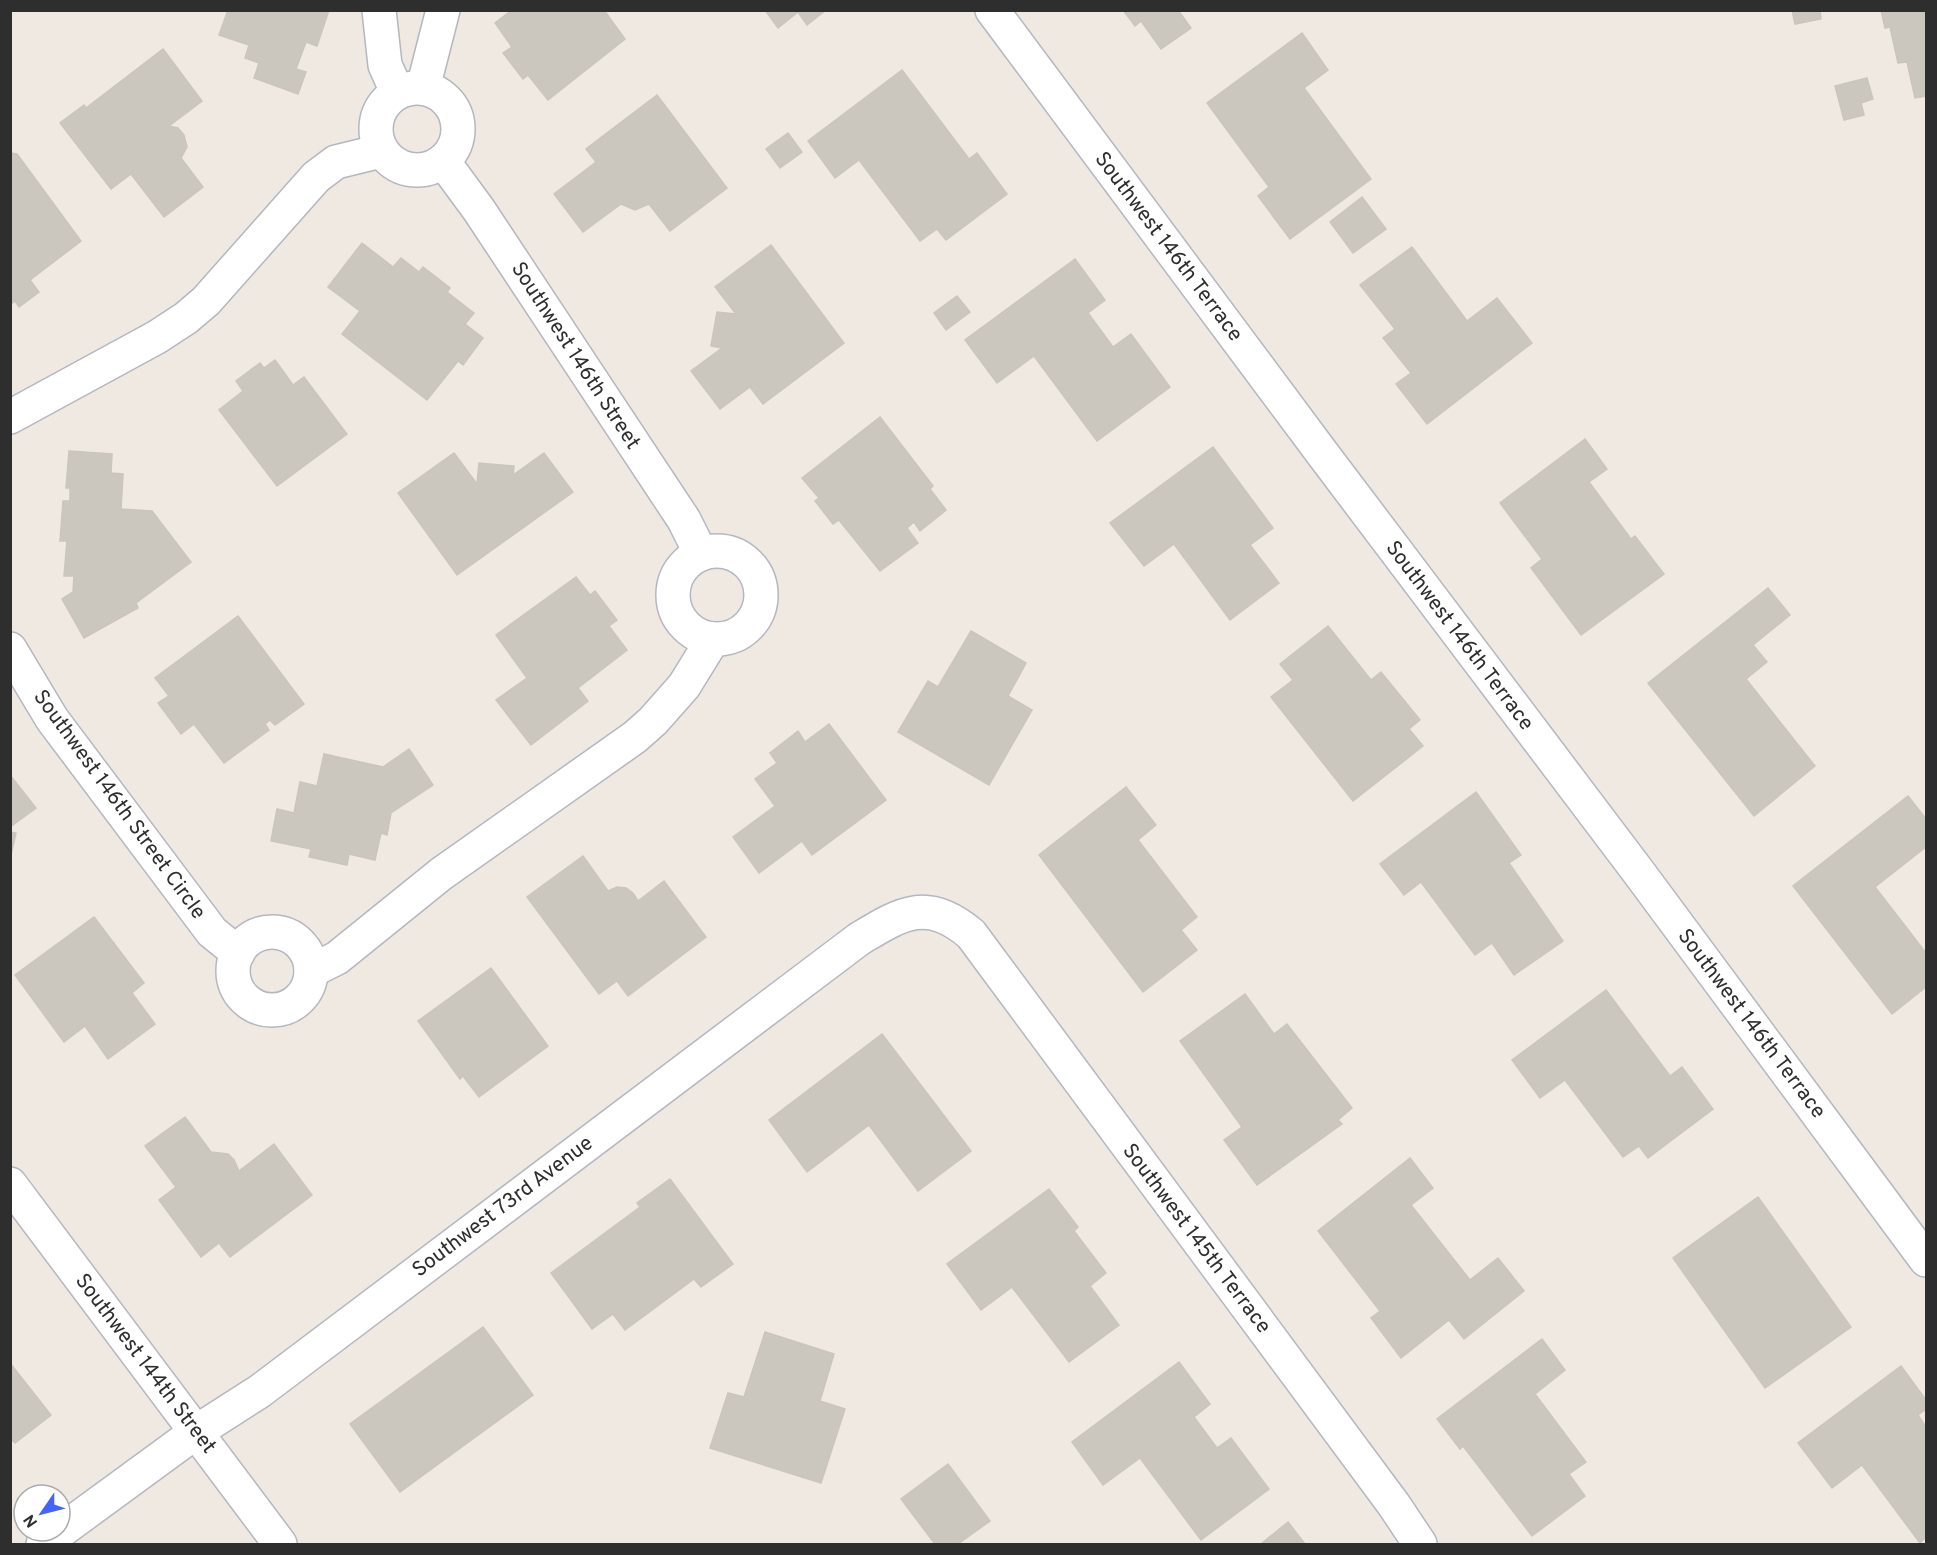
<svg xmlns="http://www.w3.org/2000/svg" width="1937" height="1555" font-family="Overpass,sans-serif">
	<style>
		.building { fill: #cbc7bf; stroke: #cbc5ba; stroke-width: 1.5 }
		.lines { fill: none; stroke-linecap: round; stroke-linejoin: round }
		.minor-casing { stroke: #b4b7c1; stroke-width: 36 }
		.tertiary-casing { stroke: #b4b7c1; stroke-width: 36 }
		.minor { stroke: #fff; stroke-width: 33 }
		.tertiary { stroke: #fff; stroke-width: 33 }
		.labels { text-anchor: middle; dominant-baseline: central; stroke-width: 4.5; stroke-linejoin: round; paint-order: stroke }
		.street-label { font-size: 21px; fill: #2e2e2e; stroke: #fff }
	</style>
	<rect width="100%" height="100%" fill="#efe9e1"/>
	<g class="building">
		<path d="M228 10H329L317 46 306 42 296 69 306 72 298 94 254 78 259 63 245 58 249 45 219 35Z"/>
		<path d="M512 10H604L625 39 548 100 528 75 523 79 503 53 512 47 495 23Z"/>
		<path d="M765 10H826L807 25 798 12 778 28Z"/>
		<path d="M1123 10H1178L1191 28 1161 49 1141 21 1135 26Z"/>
		<path d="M1792 10H1820L1821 19 1795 24Z"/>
		<path d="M1881 10H1926V96L1915 98 1907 62 1898 63 1890 27 1885 28Z"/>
		<path d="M1302 33 1328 70 1304 88 1371 179 1290 239 1258 196 1269 187 1207 103Z"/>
		<path d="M163 49 202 101 169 126 178 128 184 135 187 147 181 158 203 187 164 217 131 174 111 189 60 123 84 105 86 108Z"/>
		<path d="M902 70 969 159 977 153 1007 194 946 240 937 229 920 241 859 160 835 178 808 141Z"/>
		<path d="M1867 78 1873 99 1861 103 1864 115 1844 120 1835 86Z"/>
		<path d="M657 95 727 188 670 231 649 204 635 210 621 204 583 232 554 194 596 162 586 149Z"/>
		<path d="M788 133 802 152 780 168 766 149Z"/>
		<path d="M10 153 17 154 81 241 30 280 39 292 19 307 15 301 10 305Z"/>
		<path d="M1362 197 1386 229 1353 253 1330 222Z"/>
		<path d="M362 243 393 267 401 258 419 272 423 267 450 288 447 292 474 313 465 324 483 338 463 365 458 361 427 400 342 334 360 311 328 287Z"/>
		<path d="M771 245 844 343 763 404 750 387 720 409 691 371 722 348 711 346 717 312 736 314 715 287Z"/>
		<path d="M1412 247 1467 321 1497 298 1532 343 1427 424 1396 384 1411 373 1383 338 1395 329 1360 285Z"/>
		<path d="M1075 259 1105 300 1088 313 1113 347 1131 334 1170 387 1097 441 1034 356 997 383 965 340Z"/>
		<path d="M957 296 970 312 946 330 934 313Z"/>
		<path d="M275 360 293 385 304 377 347 434 277 486 219 410 243 391 236 381 260 363 264 368Z"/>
		<path d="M880 417 933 486 930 489 946 510 920 531 914 522 907 528 918 543 880 571 839 520 833 524 815 501 819 498 802 478Z"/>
		<path d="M1585 439 1607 469 1589 482 1631 539 1635 536 1664 574 1581 635 1531 568 1542 559 1500 503Z"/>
		<path d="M1213 447 1273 528 1250 545 1279 583 1230 620 1174 544 1144 566 1110 523Z"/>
		<path d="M69 451 112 454 111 473 123 474 121 509 152 511 191 562 136 603 138 608 84 638 62 599 73 592 74 576H64L67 541H60L63 501H70V488H66Z"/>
		<path d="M454 453 477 484 479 463 514 466 513 475 544 453 573 492 457 575 398 493Z"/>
		<path d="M576 577 590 595 595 591 617 620 609 626 627 650 578 688 588 701 531 745 496 700 527 678 496 635Z"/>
		<path d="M1768 588 1790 615 1753 645 1767 662 1746 679 1815 766 1754 816 1648 683Z"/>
		<path d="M238 616 304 704 275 725 270 720 265 724 269 730 224 763 194 724 181 734 158 703 169 696 155 678Z"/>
		<path d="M1328 626 1371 680 1381 672 1420 720 1409 729 1423 746 1353 801 1271 697 1293 680 1280 664Z"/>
		<path d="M971 631 1026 663 1008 696 1032 710 989 785 898 732 928 681 938 687Z"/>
		<path d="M829 724 886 800 812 855 802 841 759 873 733 837 775 806 755 779 777 763 770 753 798 731 805 742Z"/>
		<path d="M409 749 433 785 391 813 387 835 381 833 375 860 349 854 347 865 309 857 311 849 271 841 277 809 294 813 300 782 317 786 324 754 383 767Z"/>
		<path d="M10 775 36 808 10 827Z"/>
		<path d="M1126 787 1156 825 1138 840 1197 917 1181 930 1197 950 1143 992 1039 855Z"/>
		<path d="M1476 792 1521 855 1509 863 1563 941 1514 975 1492 943 1475 955 1421 882 1404 895 1380 864Z"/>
		<path d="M1908 796 1926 819V847L1875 887 1926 953V987L1892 1014 1793 886Z"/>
		<path d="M10 832 16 833 10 859Z"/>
		<path d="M583 856 608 891 617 887 626 888 633 893 638 901 664 881 706 937 628 996 617 981 599 994 527 897Z"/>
		<path d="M94 917 144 983 132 993 155 1024 108 1059 85 1026 64 1042 15 975Z"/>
		<path d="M491 968 548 1046 479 1097 463 1076 460 1079 418 1021Z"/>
		<path d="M1606 990 1670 1076 1682 1067 1713 1109 1648 1158 1639 1146 1623 1157 1565 1080 1540 1098 1512 1060Z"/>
		<path d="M1245 994 1274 1034 1287 1024 1352 1108 1338 1120 1342 1124 1257 1185 1224 1140 1242 1127 1180 1041Z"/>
		<path d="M882 1034 971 1151 918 1191 869 1125 807 1172 769 1120Z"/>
		<path d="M185 1117 211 1152 228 1154 234 1160 239 1171 274 1144 312 1195 230 1257 219 1243 201 1257 159 1200 176 1187 145 1146Z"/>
		<path d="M1410 1158 1433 1188 1411 1205 1470 1280 1498 1258 1524 1291 1464 1339 1449 1320 1401 1358 1371 1318 1380 1311 1318 1231Z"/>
		<path d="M670 1179 733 1264 701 1287 694 1279 625 1330 613 1314 592 1329 551 1273 640 1207 637 1203Z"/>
		<path d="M1049 1189 1078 1227 1074 1231 1106 1273 1090 1286 1119 1325 1069 1362 1012 1287 981 1310 947 1264Z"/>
		<path d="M1758 1197 1851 1327 1765 1388 1673 1258Z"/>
		<path d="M483 1327 533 1395 400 1492 350 1424Z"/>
		<path d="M765 1332 834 1354 820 1401 845 1409 821 1483 710 1448 728 1393 744 1397Z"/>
		<path d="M1542 1339 1565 1370 1535 1394 1586 1462 1569 1474 1585 1496 1532 1536 1463 1446 1460 1449 1437 1419Z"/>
		<path d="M1179 1362 1210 1404 1194 1417 1217 1448 1231 1438 1269 1489 1201 1540 1140 1458 1103 1485 1072 1442Z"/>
		<path d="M10 1363 51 1415 15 1443 10 1438Z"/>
		<path d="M1901 1366 1926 1400V1409L1918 1415 1926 1427V1537L1920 1543 1862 1465 1832 1488 1798 1443Z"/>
		<path d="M948 1464 990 1521 958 1544H935L901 1499Z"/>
		<path d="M1288 1522 1305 1544H1261Z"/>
	</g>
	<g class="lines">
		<defs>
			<g id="minor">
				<path d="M379 10 385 65 397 92"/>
				<path d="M992 10 1322 453 1640 874 1926 1260"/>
				<circle cx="417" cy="129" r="41"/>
				<path d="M423 88 443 10"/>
				<path d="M443 161 479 210 684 520 701 554"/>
				<path d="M10 417 157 337 186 318 206 301 316 177 336 162 381 151"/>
				<circle cx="717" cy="595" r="44"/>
				<path d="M10 649 52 719 212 932 238 953"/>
				<circle cx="272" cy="971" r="39"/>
				<path d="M311 971 337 958 441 874 635 737 653 721 684 686 713 639"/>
				<path d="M43 1544 196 1432 260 1391 859 939C902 913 927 897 971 934L1394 1505 1420 1544"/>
			</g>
			<path id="tertiary" d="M10 1184 280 1544"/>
		</defs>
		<use href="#minor" class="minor-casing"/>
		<use href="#tertiary" class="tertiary-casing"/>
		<use href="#minor" class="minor"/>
		<use href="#tertiary" class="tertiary"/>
	</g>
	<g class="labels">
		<g class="street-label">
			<text transform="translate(1168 247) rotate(53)">Southwest 146th Terrace</text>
			<text transform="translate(575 356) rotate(57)">Southwest 146th Street</text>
			<text transform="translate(1459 636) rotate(53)">Southwest 146th Terrace</text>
			<text transform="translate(119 805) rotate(54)">Southwest 146th Street Circle</text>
			<text transform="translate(1751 1024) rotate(53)">Southwest 146th Terrace</text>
			<text transform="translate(503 1207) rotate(-37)">Southwest 73rd Avenue</text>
			<text transform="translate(1196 1239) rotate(53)">Southwest 145th Terrace</text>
			<text transform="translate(145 1364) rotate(53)">Southwest 144th Street</text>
		</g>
	</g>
	<rect width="1937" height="1555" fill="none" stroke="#2e2e2e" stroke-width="24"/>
	<g transform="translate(42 1513) rotate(235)"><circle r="28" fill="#ffffff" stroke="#ababab" stroke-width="1.5"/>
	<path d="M0-4.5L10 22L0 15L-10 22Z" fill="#4264fb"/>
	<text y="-9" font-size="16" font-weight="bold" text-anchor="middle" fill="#2e2e2e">N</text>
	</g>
</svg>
